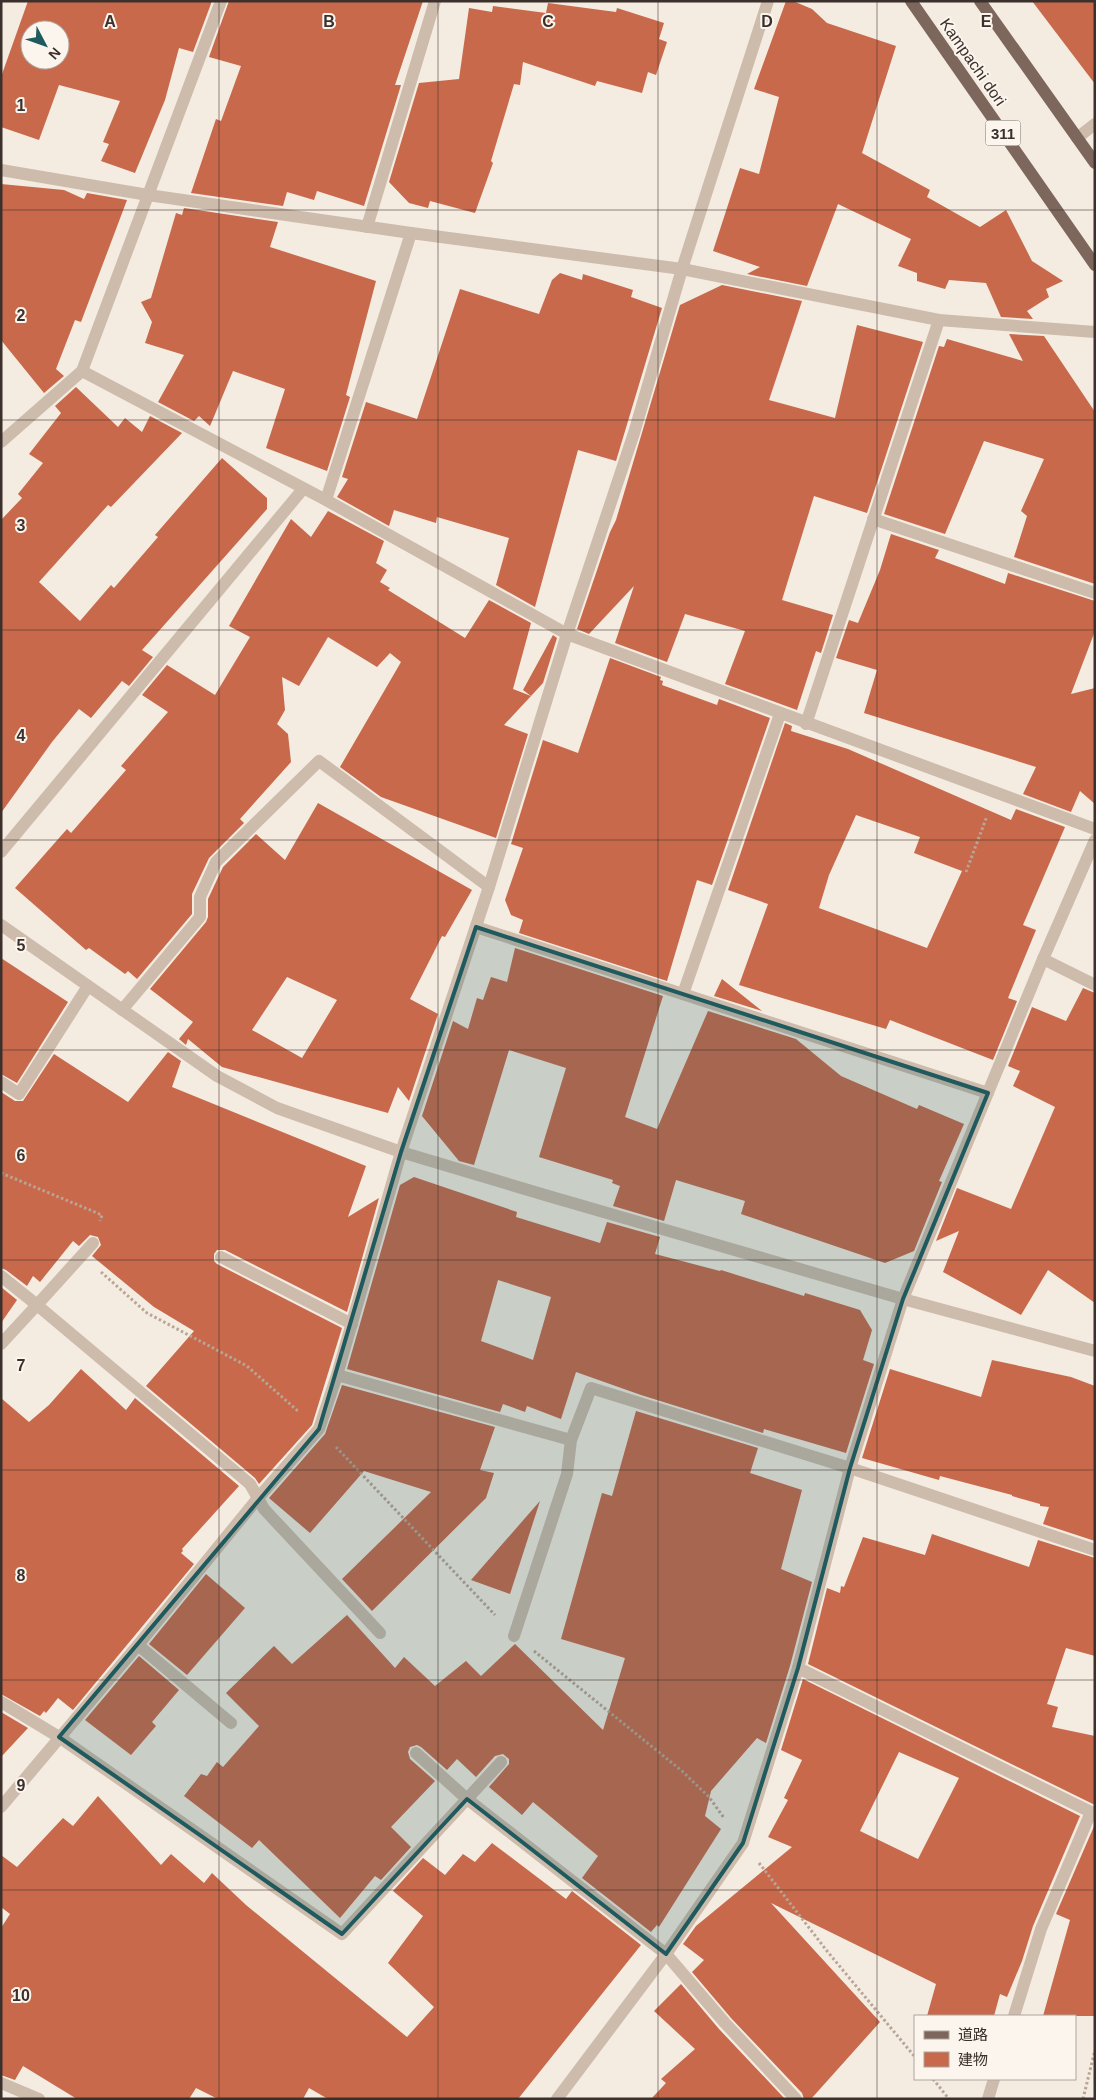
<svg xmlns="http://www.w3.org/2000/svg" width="1096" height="2100" font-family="Arial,'Noto Sans JP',sans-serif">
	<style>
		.building { fill: #c8694b; fill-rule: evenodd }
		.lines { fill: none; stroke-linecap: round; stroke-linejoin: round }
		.path { stroke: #b9a596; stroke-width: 3; stroke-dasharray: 2.5 2.5; stroke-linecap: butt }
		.service { stroke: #cdbbac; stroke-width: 12 }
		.minor { stroke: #cdbbac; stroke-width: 12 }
		.tertiary { stroke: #cdbbac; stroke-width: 12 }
		.primary { stroke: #7d675c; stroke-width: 12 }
		.marked { fill: #1f5a5e; fill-opacity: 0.2; stroke: #1f5a5e; stroke-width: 4; stroke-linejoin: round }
		.grid { fill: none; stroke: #3b302b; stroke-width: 1; stroke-opacity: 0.55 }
		.labels { text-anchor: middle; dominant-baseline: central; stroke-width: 4; stroke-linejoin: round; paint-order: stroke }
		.shield { fill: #fbf5ee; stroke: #756b66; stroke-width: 1 }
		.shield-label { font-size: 15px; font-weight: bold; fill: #3b302b }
		.street-label { font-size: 16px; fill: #3b302b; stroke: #fbf5ee }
		.grid-label { font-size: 16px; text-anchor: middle; font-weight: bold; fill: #3b302b; stroke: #fbf5ee; stroke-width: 4; stroke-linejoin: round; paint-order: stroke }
	</style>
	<rect width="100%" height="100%" fill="#f4ebe1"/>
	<g class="building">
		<path d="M28 1H212L193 52 179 48 165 100 135 173 101 161 109 144 103 142 120 101 59 85 39 140 1 127V77ZM30 30H60V60H30Z"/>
		<path d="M229 1H423L395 85H401L364 206 317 191 314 200 287 192 283 206 191 193 216 119 221 121 241 66 209 57Z"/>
		<path d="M786 1H793L812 9 827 23 896 46 862 153 930 190 927 197 980 227 1006 210 1032 261 1063 281 1046 289 1049 297 1027 311 1033 319 1001 317 986 283 949 280 945 289 917 281V273L898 266 911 239 838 204 807 286 747 274 760 267 713 251 740 168 759 174 779 97 754 89Z"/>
		<path d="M1032 1H1095V84Z"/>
		<path d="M548 3 616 12 617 8 664 23 659 39 667 42 656 75 648 72 642 93 597 81 595 86 523 62 520 85 514 84 491 161 493 163 475 213 430 201 428 208 409 203 389 182 419 83 459 79 469 8 492 12 493 6 546 13Z"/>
		<path d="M1 184 64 190 84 199 87 193 127 200 81 322 75 320 56 369 64 376 44 393 1 340Z"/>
		<path d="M184 208 278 222 270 247 376 281 346 395 350 397 327 471 266 448 285 389 233 371 210 426 199 416 194 421 158 402 184 355 145 343 152 322 141 302 151 298 176 213 182 215Z"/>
		<path d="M560 273 582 280 583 274 633 290 631 297 662 308 616 461 578 450 535 607 496 585 509 538 437 517 436 523 394 510 389 526 337 497 348 479 342 477 366 402 417 419 460 289 539 314 552 280Z"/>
		<path d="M722 285 802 301 769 400 835 418 857 325 923 342 867 513 814 496 782 600 833 615 821 653 816 651 797 710 725 684 745 631 685 614 667 662 615 643 634 586 589 634 577 629 610 532 616 520 680 305Z"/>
		<path d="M1009 334 1044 336 1095 412V584L1014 557 1027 516 1021 511 1044 459 984 441 945 534 884 514 939 346 944 347 947 339 1023 361Z"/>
		<path d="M76 387 118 427 125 418 142 432 150 416 182 433 111 507 108 505 39 582 80 621 111 585 114 588 158 537 155 535 222 458 267 498V509L142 650 153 657 129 686 122 681 91 718 79 709 52 742 1 813V520L22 498 18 494 43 463 29 454 61 413 55 406Z"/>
		<path d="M328 511 384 541 376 563 387 570 380 582 390 588 388 590 465 638 489 600 531 623 513 689 531 696 504 725 528 734 496 838 381 797 340 767 401 662 390 653 377 667 328 637 299 686 282 677 285 710 277 724 288 734 291 762 240 819 244 823 209 858 192 894V914L137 979 128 971 125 974 89 948 86 950 15 888 67 829 71 833 126 770 121 766 168 712 142 695 167 665 215 695 250 637 229 626 291 519 311 537Z"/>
		<path d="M891 534 939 550 935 558 1005 584 1008 573 1095 601V631L1071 694 1095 688V804L1080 791 1071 812 1023 794 1036 767 864 713 877 670 836 658 849 620 858 623 880 570Z"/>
		<path d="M553 635 557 638 543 683 531 696 523 690Z"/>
		<path d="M610 658 661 677 660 680 663 681 662 685 717 705 719 699 770 718 712 885 697 880 667 981 519 933 523 920 511 915 505 900 523 848 511 844 543 740 578 753Z"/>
		<path d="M785 723 792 726 791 731 848 749 1011 820 1016 809 1065 827 1023 925 1036 930 1008 998 1017 1001 993 1060 890 1020 886 1029 739 985 768 904 728 890ZM856 815 920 837 914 853 962 871 927 948 819 908 829 875Z"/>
		<path d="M318 803 472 890 445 937 442 936 410 999 438 1014 409 1101 398 1087 388 1113 222 1067 188 1039 186 1045 179 1039 193 1022 150 989 206 922 208 917V899L223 867 256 834 285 860ZM287 977 337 1000 302 1058 252 1030Z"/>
		<path d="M515 948 663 996 625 1117 657 1129 708 1011 796 1039 841 1076 917 1109 919 1105 964 1124 939 1181 942 1182 914 1251 885 1263 741 1214 745 1201 676 1180 664 1221 613 1206 620 1186 612 1183 613 1180 539 1157 566 1068 509 1050 474 1165 459 1161 422 1116 453 1021 468 1029 477 998 483 1000 491 977 507 982Z"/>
		<path d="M1 958 68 1002 17 1083 1 1074Z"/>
		<path d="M722 979 762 1011 714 996Z"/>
		<path d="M1083 988 1095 993V1303L1048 1270 1021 1315 943 1272 959 1231 936 1241 957 1188 1011 1209 1055 1107 1013 1086 1020 1071 1008 1066 1032 1007 1066 1021Z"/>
		<path d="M168 1052 181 1061 172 1087 366 1166 348 1217 379 1198 347 1312 225 1250H217L214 1254V1261L217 1264 342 1328 312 1425 259 1484 255 1478 146 1386 194 1331 154 1307 92 1256 101 1245 98 1237 90 1235 79 1246 73 1241 40 1282 33 1276 27 1286 6 1270 1 1268V1092L15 1101H23L54 1054 128 1102Z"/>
		<path d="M414 1177 517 1212 516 1217 600 1243 607 1222 660 1237 655 1254 720 1271 721 1270 804 1296 805 1293 860 1310 872 1330 863 1360 874 1364 846 1453 764 1429 763 1433 641 1395 576 1372 561 1419 527 1406 525 1412 503 1404 500 1412 347 1369 400 1185ZM498 1280 551 1297 533 1360 481 1341Z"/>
		<path d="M1 1287 17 1300 1 1323Z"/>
		<path d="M992 1360 1071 1377 1095 1386V1541L1043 1524 1049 1507 1040 1506V1504L1012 1496V1495L940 1476 939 1480 862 1458 890 1369 981 1397Z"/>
		<path d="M81 1369 126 1410 135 1398 239 1486 182 1549 183 1551 181 1553 194 1564 73 1710 58 1698 46 1713 44 1711 40 1716 1 1694V1398L29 1422 49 1405Z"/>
		<path d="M342 1385 495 1427 480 1470 494 1473 486 1498 372 1611 342 1579 431 1492 364 1471 310 1533 269 1498 325 1434Z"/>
		<path d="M636 1411 758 1448 750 1473 802 1490 781 1569 812 1582 790 1666 766 1743 757 1738 711 1791 705 1816 721 1829 659 1927 657 1925 651 1932 582 1878 598 1856 533 1802 522 1815 489 1787 509 1764V1759L503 1754 495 1756 476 1777 457 1759 447 1770 421 1747 417 1745 410 1747 408 1752 410 1759 435 1781 391 1827 411 1847 381 1880 375 1876 340 1918 259 1840 252 1848 184 1796 201 1774 207 1776 217 1762 223 1767 259 1726 226 1693 274 1646 292 1664 347 1615 395 1668 404 1657 435 1686 466 1661 481 1676 515 1644 603 1730 625 1658 561 1639 602 1493 612 1496Z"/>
		<path d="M540 1501 510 1594 471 1580Z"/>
		<path d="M932 1534 1029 1567 1038 1540 1095 1558V1656L1066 1648 1047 1704 1058 1707 1052 1727 1095 1736V1805L808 1664 827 1588 840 1593 841 1586 844 1587 863 1537 925 1555Z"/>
		<path d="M206 1574 245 1608 187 1675 149 1644Z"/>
		<path d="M139 1656 179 1690 152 1722 156 1726 131 1755 85 1720Z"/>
		<path d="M803 1679 1080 1816 1033 1926 1022 1961 1007 1997 1000 1994 994 2016H927L936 1984 771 1903 880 2022 811 2099H804L802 2093 731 2018 692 1972 704 1960 683 1944 696 1926 792 1847 768 1837 788 1800 784 1798 802 1760 781 1750ZM899 1752 959 1778 918 1859 860 1831Z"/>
		<path d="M1 1712 28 1728 1 1757Z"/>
		<path d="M98 1796 161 1865 171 1854 204 1883 212 1873 246 1905 407 2037 434 2007 388 1963 423 1916 393 1891 423 1858 445 1875 463 1854 475 1862 492 1843 566 1899 572 1891 641 1945 518 2099H328L309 2088 303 2099H218L196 2088 189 2099H77L23 2066 15 2080 1 2075V1928L10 1914 1 1907V1855L17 1867 63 1818 73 1826Z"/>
		<path d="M1095 1824V2016H1043L1070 1920 1056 1914Z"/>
		<path d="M681 1984 719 2029 785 2099H651L666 2083 661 2079 695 2049 654 2011Z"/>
	</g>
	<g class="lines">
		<g class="path">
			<path d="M966 872 987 816"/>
			<path d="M1 1173 102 1215 100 1221"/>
			<path d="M101 1272 147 1313 247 1366 299 1412"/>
			<path d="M336 1447 495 1615"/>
			<path d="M534 1651 682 1771 709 1797 724 1818"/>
			<path d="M759 1863 827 1951 915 2057"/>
			<path d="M933 2079 949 2099"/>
			<path d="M1083 2099 1095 2050"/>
		</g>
		<g class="service">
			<path d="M367 227 435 1"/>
			<path d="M326 500 411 233"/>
			<path d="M873 519 1095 593"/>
			<path d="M806 724 939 320"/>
			<path d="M683 994 780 714"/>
			<path d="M122 1010 200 917V897L216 862 319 761 489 887"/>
			<path d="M1 1082 19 1094 88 986"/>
			<path d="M221 1257 352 1324"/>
			<path d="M1 1276 37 1305 93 1243"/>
			<path d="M337 1375 571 1440"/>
			<path d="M514 1636 567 1474 571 1440 591 1388 850 1468 1095 1550"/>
			<path d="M138 1645 231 1723"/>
			<path d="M416 1753 467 1799 501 1762"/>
			<path d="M1014 2016 1041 1929 1091 1812"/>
			<path d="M988 2099 994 2079"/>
		</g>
		<g class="minor">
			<path d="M1077 138 1095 124"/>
			<path d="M1 170 148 195 411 233 682 269 939 320 1095 332"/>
			<path d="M82 371 326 500 567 634 1095 829"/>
			<path d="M1 442 82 371 221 1"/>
			<path d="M1 852 303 489"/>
			<path d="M476 927 988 1093"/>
			<path d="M1043 959 1095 985"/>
			<path d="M1 1344 37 1305 250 1484 264 1509 380 1633"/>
			<path d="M798 1668 1095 1814"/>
			<path d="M1 1702 59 1737 342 1934 467 1799 666 1954 725 2023 796 2099"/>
			<path d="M1 1807 138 1645 258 1498 319 1429 337 1375 401 1152 489 887 567 634 634 433 682 269 768 1"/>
			<path d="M666 1954 743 1843 798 1668 850 1468 903 1299 1043 959 1095 840"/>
			<path d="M1 2083 39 2099"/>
		</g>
		<g class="tertiary">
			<path d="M1 925 217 1076 277 1108 401 1152 545 1195 903 1299 1095 1351"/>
			<path d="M557 2099 666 1954"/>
		</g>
		<g class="primary">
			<path d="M911 1 1095 265"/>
			<path d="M980 1 1095 163"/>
		</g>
	</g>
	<path class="marked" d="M476 927 988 1093 903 1299 850 1468 798 1668 743 1843 666 1954 467 1799 342 1934 59 1737 319 1429 401 1152Z"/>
	<path class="grid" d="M219 1V2099M438 1V2099M658 1V2099M877 1V2099M1 210H1095M1 420H1095M1 630H1095M1 840H1095M1 1050H1095M1 1260H1095M1 1470H1095M1 1680H1095M1 1890H1095"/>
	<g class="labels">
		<rect class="shield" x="985.5" y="120.5" width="35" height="25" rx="4"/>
		<g class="shield-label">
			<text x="1003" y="133">311</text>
		</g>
		<g class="street-label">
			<text transform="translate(973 62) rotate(55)">Kampachi dori</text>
		</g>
	</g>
	<g class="grid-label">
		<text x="110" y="27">A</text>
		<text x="329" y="27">B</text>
		<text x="548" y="27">C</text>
		<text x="767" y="27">D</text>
		<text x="986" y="27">E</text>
		<text x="21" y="111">1</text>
		<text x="21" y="321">2</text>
		<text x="21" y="531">3</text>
		<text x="21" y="741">4</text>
		<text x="21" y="951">5</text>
		<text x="21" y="1161">6</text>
		<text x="21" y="1371">7</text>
		<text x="21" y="1581">8</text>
		<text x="21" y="1791">9</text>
		<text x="21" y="2001">10</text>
	</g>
	<rect width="1096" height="2100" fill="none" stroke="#3b302b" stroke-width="5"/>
	<rect x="914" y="2015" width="162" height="65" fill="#fbf5ee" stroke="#aea6a0"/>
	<rect x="924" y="2031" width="25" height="8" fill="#7d675c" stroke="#aea6a0"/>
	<text x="958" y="2040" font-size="15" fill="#3b302b">道路</text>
	<rect x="924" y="2052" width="25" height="15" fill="#c8694b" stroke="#aea6a0"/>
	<text x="958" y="2065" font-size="15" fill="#3b302b">建物</text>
	<g transform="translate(45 45) rotate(131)"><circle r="24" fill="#fbf5ee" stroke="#aea6a0"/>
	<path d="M0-4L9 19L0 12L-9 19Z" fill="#1f5a5e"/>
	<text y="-8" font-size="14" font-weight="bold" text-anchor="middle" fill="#3b302b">N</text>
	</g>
</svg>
